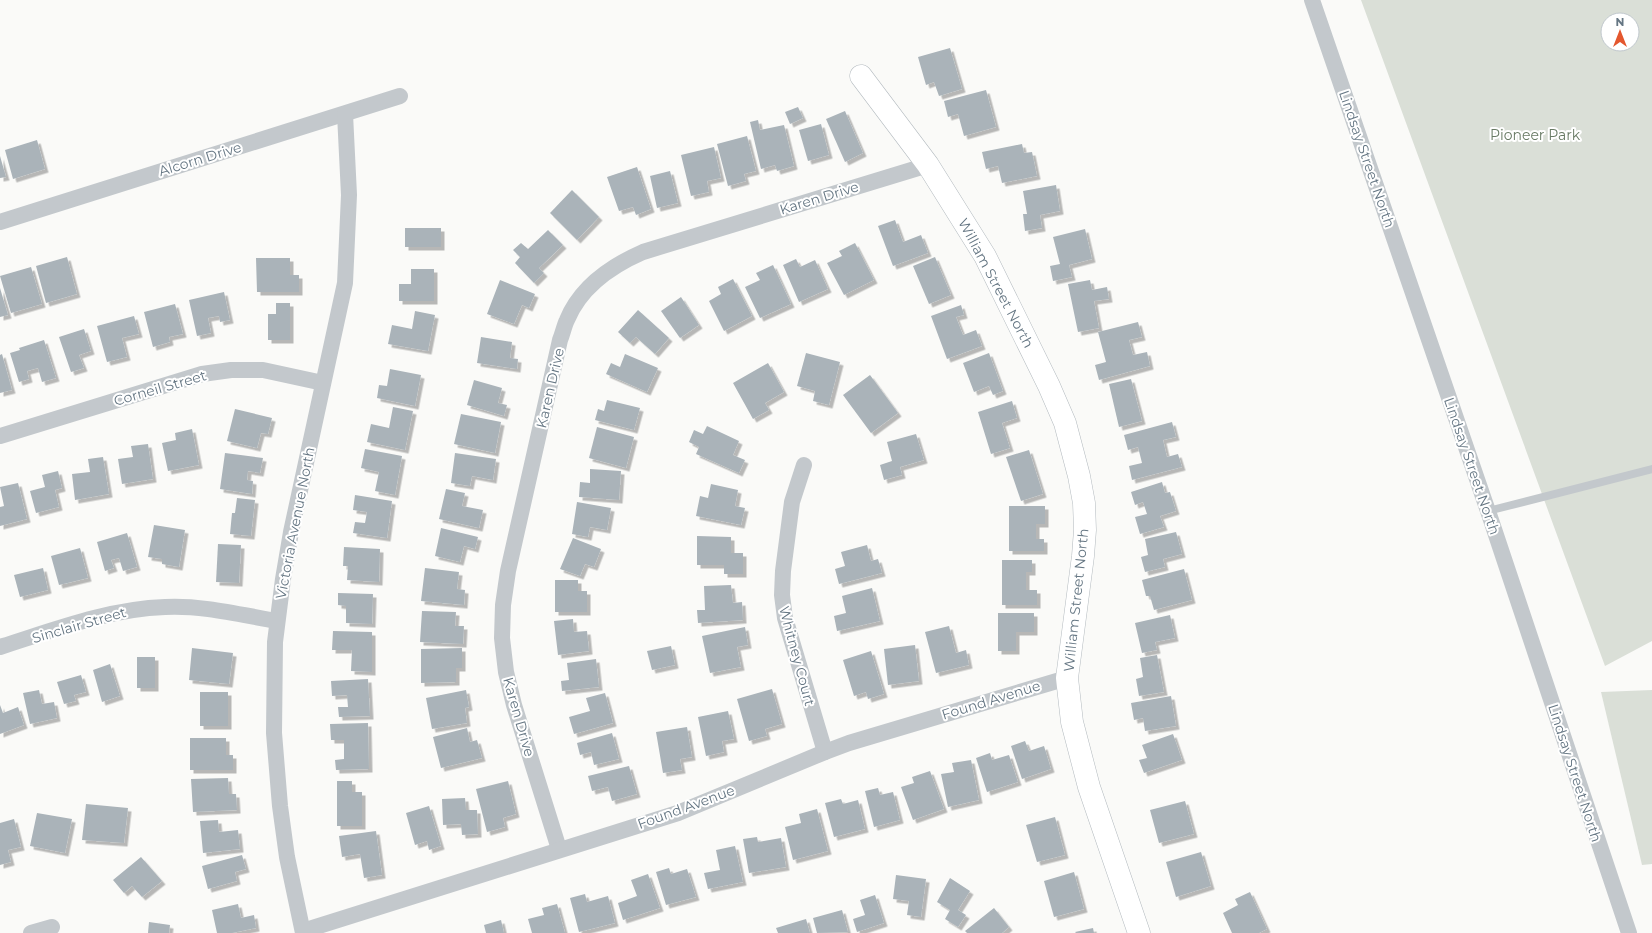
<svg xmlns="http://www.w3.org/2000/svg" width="1652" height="933" font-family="Montserrat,sans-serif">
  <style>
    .green { fill: #dadfd7; fill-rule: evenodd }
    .building { fill: #aab3b9; filter: url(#shadow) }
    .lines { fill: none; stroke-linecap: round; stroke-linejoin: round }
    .secondary-casing { stroke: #b3babf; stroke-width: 23 }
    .lane { stroke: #c3c8cc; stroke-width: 8 }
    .street { stroke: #c3c8cc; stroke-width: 16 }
    .secondary { stroke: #fff; stroke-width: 22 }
    .labels { text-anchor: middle; stroke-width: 4; stroke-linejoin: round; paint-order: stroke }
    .park-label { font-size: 14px; fill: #687a64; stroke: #fff }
    .street-label { font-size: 14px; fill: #657683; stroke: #fff }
  </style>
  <defs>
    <filter id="shadow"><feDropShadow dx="3.5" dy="3.5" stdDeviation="0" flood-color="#0004"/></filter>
  </defs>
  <rect width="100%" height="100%" fill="#fafaf8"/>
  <g class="green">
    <path d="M1361 0H1652V641L1605 666ZM1608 20H1632V44H1608Z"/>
    <polygon points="1652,690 1652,864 1642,865 1601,692"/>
  </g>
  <g class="building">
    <polygon points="950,48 962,89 939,96 934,82 926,85 918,57"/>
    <polygon points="986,90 996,127 964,136 958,114 948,117 944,101"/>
    <polygon points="798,107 803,118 790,124 785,112"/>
    <polygon points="845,111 863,153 845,162 826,119"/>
    <polygon points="758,120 760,130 784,125 794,166 777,171 775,165 761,169 750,122"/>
    <polygon points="821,124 829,155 808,161 799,130"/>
    <polygon points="747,136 756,171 744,174 746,181 728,186 717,144"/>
    <polygon points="37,140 45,169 13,179 5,150"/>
    <polygon points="1022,144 1024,153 1032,152 1037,176 1002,183 998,166 986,169 982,152"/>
    <polygon points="714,147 721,178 707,181 709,192 691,196 681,155"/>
    <polygon points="0,156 6,177 0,178"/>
    <polygon points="637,167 651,209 636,215 633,207 619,211 607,177"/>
    <polygon points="670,171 678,203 657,208 650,176"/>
    <polygon points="1056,185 1060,211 1040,215 1042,228 1025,231 1023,214 1027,214 1023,191"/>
    <polygon points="572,190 599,217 577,240 550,213"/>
    <polygon points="895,220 903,242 921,235 928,253 893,266 878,226"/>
    <rect x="405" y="228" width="36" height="19"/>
    <polygon points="1085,229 1092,259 1069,265 1072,277 1053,281 1050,266 1060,264 1053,237"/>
    <polygon points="548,230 563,245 539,268 544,273 534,283 515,263 520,257 513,250 521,243 528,249"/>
    <polygon points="855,243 874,280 844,295 827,263 842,256 839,251"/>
    <polygon points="67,257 77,294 46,303 36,266"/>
    <polygon points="935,257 951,295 929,304 913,266"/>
    <polygon points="256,258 290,258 290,275 299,275 299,292 257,292"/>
    <polygon points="796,259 800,267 815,260 828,289 799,302 783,265"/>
    <polygon points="773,265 791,304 760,318 745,287 760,280 756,273"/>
    <polygon points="31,267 42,304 11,313 0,276"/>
    <polygon points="411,269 434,269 434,301 399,301 399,284 411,284"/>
    <polygon points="733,279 752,316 724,331 709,301 721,294 718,287"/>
    <polygon points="500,280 535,294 529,308 522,305 514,324 487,314"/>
    <polygon points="1090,280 1092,290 1107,287 1109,299 1094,301 1099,328 1078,332 1068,284"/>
    <polygon points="0,288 8,315 0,317"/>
    <polygon points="224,292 230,320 220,322 219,316 208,318 211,333 197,336 189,300"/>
    <polygon points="681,297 699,325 680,338 661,311"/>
    <polygon points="276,303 290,303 290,340 268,340 268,314 276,314"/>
    <polygon points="175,304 183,334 169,337 170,342 153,347 144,312"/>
    <polygon points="961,305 964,315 956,317 963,335 976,330 982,346 947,359 931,316"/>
    <polygon points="638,310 669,338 655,354 636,337 630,343 618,332"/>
    <polygon points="415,311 435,315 428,351 388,344 392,325 412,329"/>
    <polygon points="134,316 139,334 122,338 127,357 107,362 97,326"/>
    <polygon points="1138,322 1142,337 1129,340 1133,355 1147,352 1150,366 1099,380 1095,365 1106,362 1098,332"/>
    <polygon points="84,329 91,351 79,355 84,368 71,372 59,337"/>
    <polygon points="481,337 512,342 510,358 518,359 517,369 477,363"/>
    <polygon points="44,340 56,378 42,382 38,368 27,371 29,379 19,382 10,353 20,350 19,348"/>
    <polygon points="806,353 840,362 829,405 813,401 815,391 797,386"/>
    <polygon points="989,353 1003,391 993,395 989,386 974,392 963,363"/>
    <polygon points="2,354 12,390 0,393 0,355"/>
    <polygon points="625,354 658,368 647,392 606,374 611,363 620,367"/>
    <polygon points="768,363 784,392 765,403 769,410 753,419 733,383"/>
    <polygon points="390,369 421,375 415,406 377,398 379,385 387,386"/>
    <polygon points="870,375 898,413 871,433 843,395"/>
    <polygon points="1131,379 1142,421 1119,427 1109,384"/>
    <polygon points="474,380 502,388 498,403 507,405 504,416 467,405"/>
    <polygon points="607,400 640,408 634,430 595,420 598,409 604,411"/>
    <polygon points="1012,401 1017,418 1002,423 1010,448 991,454 978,412"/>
    <polygon points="393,407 413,411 405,450 367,442 371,424 389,428"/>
    <polygon points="235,409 272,418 268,434 261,433 257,448 227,441"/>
    <polygon points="461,414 501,422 495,453 454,444"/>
    <polygon points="1172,422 1176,437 1163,440 1167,457 1178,454 1182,467 1132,480 1129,466 1142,463 1138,447 1128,450 1124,435"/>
    <polygon points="707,426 739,441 733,455 745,460 739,473 696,454 699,447 689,442 694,430 703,434"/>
    <polygon points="597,427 634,437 626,468 589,458"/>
    <polygon points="192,429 199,465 168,471 162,443 176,440 175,433"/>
    <polygon points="916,434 924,460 900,467 902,475 884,480 880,465 892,461 887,442"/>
    <polygon points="148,444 153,479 122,484 118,459 133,457 131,446"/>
    <polygon points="365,449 402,456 395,495 375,491 379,472 361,468"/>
    <polygon points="1029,450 1043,494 1021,501 1006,457"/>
    <polygon points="225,453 263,458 260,473 248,471 247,480 253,481 252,494 220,489"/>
    <polygon points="455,453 496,459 493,480 472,476 470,486 451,483"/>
    <polygon points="103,457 109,494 75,500 72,474 90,472 88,459"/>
    <polygon points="590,469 621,471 619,500 579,497 580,482 590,483"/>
    <polygon points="58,471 62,488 55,490 59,507 36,513 30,491 45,487 42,475"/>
    <polygon points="1162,482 1165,493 1170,492 1176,511 1160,516 1164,527 1140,534 1135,517 1147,514 1143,502 1135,505 1131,492"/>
    <polygon points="18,483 27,519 0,526 0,507 4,506 0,487"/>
    <polygon points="711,484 738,490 735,506 745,508 741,525 696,516 700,496 708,498"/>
    <polygon points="446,489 465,493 462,506 483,510 479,528 439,519"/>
    <polygon points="355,495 392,501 387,538 353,533 355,522 365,523 367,512 353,510"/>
    <polygon points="237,498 255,500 251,536 230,534 232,513 235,513"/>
    <polygon points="577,502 611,508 607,530 590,527 588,537 572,534"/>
    <polygon points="1009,506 1045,506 1045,524 1036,524 1036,539 1044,539 1044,551 1009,551"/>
    <polygon points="154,525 185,530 179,567 162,564 162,559 148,557"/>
    <polygon points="441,528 478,537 475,549 464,546 460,562 435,556"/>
    <polygon points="1176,532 1182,554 1163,559 1165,567 1145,572 1141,557 1148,555 1145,539"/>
    <polygon points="127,533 137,567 123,571 119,558 111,560 114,568 105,571 97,542"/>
    <polygon points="697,536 731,537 731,553 743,553 743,574 724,574 724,565 697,565"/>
    <polygon points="573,538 601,549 594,567 585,564 580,576 560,569"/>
    <polygon points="218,544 241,545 239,583 216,582"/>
    <polygon points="867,545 871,561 878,559 882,573 839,584 835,569 845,566 841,552"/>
    <polygon points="344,547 380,549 379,582 347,580 348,566 343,566"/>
    <polygon points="80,548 88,578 59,585 51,556"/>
    <polygon points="1002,560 1032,560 1032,572 1026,572 1026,590 1037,590 1037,605 1002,605"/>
    <polygon points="43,568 48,590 20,597 14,575"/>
    <polygon points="425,568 459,572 457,589 465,590 464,605 421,601"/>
    <polygon points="1184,569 1192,600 1154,610 1150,596 1146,596 1142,580"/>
    <polygon points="555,580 578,580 578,591 587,591 587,612 555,612"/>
    <polygon points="731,585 733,603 742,602 743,620 698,623 697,610 705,610 704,586"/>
    <polygon points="872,588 880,621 837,631 834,616 846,613 842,596"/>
    <polygon points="338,593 373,594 372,624 346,623 346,606 338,605"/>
    <polygon points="422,611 456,612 455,626 464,626 463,644 420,642"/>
    <polygon points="998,613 1034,613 1034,632 1016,632 1016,651 998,651"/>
    <polygon points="1170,615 1175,638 1155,642 1157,650 1142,653 1135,623"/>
    <polygon points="573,619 574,632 587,631 589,651 558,655 554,621"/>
    <polygon points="949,626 956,653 966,650 969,665 936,673 925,632"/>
    <polygon points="745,627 748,645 737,647 741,667 710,673 702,636"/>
    <polygon points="333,631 372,632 372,672 351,671 352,650 332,650"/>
    <polygon points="915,645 919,681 888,685 884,649"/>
    <polygon points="671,646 675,665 652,670 647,651"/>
    <polygon points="192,648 233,653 229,684 189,680"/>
    <polygon points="462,648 462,668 456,668 456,682 421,683 421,649"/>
    <polygon points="871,651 884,694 868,699 866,692 854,696 843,660"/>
    <polygon points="1157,655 1164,692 1139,696 1136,679 1143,677 1140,658"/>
    <rect x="137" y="657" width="18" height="31"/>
    <polygon points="596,659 599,687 562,691 561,681 569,680 567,663"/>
    <polygon points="110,664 120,696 102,702 93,670"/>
    <polygon points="81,675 86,692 74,695 76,701 64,704 57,682"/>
    <polygon points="368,679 370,716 339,717 338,707 348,707 347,695 332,696 331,681"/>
    <polygon points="772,689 782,724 765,729 767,736 749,741 737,699"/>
    <polygon points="39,690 42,704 54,702 57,718 30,724 23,693"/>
    <polygon points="466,690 469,707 465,708 467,723 432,729 426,698"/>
    <rect x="200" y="692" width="28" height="34"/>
    <polygon points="605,693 613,723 574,734 569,717 590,711 586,698"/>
    <polygon points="1171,696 1176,726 1145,731 1143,718 1134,720 1131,703"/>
    <polygon points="0,705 3,713 18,707 24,725 0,734"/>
    <polygon points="728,711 734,739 722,741 724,752 706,756 698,717"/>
    <polygon points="368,723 369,769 336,770 335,760 344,759 344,740 331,740 330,724"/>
    <polygon points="687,727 692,757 680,759 682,770 663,773 656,732"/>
    <polygon points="467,728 470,742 477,740 482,758 441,768 433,737"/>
    <polygon points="612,733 619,759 594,765 591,752 580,755 577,743"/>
    <polygon points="1173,734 1182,760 1144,773 1139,760 1147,758 1142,745"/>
    <polygon points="190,738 226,738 226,755 233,755 233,770 190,770"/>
    <polygon points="1025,741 1029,751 1044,746 1051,769 1022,779 1011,746"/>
    <polygon points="990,753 992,760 1009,755 1018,782 987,792 976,758"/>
    <polygon points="971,760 979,800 948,807 941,774 954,772 952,763"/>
    <polygon points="629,766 637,794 612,801 608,787 592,791 588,776"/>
    <polygon points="930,771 944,809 913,820 901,787 914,783 912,777"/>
    <polygon points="228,778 229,794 236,794 237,810 193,812 191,779"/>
    <polygon points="337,781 352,781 352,792 362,792 362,826 337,826"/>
    <polygon points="508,781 516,814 503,818 505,827 487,832 476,789"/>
    <polygon points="878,788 880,795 893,792 900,820 874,827 865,791"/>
    <polygon points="465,798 466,810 477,810 478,834 462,835 461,824 443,825 442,799"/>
    <polygon points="841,799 843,804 858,800 865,829 834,837 825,803"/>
    <polygon points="1185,801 1194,834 1159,843 1150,810"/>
    <polygon points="86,804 128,808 124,843 82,840"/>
    <polygon points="429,806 441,846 429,850 427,841 415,845 406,813"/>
    <polygon points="817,809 828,851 793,860 785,827 801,823 799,814"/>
    <polygon points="37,813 72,819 65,853 30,846"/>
    <polygon points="1055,817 1065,855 1037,862 1026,825"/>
    <polygon points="14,819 21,847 8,850 11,862 0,865 0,823"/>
    <polygon points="218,820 219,832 238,830 240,849 203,853 200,821"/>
    <polygon points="376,831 382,875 364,878 360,854 342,857 339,836"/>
    <polygon points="757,837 758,842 781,838 786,867 749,873 743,839"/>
    <polygon points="735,846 743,882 708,889 704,873 720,870 716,850"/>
    <polygon points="1201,852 1211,886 1176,897 1166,862"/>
    <polygon points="242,855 246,869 235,872 237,881 208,889 202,866"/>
    <polygon points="141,857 162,881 142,897 132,886 124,893 113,880"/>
    <polygon points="669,868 671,874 687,869 696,897 666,905 656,872"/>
    <polygon points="1074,872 1084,909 1054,917 1044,881"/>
    <polygon points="648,874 660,908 623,920 618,903 637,896 631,880"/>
    <polygon points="896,875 926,879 921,917 907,915 909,901 893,899"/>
    <polygon points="950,878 970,891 958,910 966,915 958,927 945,919 950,910 937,902"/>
    <polygon points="1250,892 1267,929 1259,933 1232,933 1223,913 1238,905 1235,899"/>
    <polygon points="585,894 587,902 608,896 615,923 579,932 570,898"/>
    <polygon points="875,895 884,923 857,932 853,919 865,915 860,900"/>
    <polygon points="238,904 241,918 254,915 256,928 232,933 217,933 212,910"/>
    <polygon points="557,904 565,933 532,933 528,919 544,915 542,908"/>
    <polygon points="994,908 1009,927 1002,933 967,933 965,931"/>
    <polygon points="842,910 848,932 817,933 813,918"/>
    <polygon points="806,919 810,933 778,933 776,928"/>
    <polygon points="501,920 504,933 486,933 484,925"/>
    <polygon points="149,922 170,925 169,933 148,933"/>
    <polygon points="1093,928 1094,933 1076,933 1075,932"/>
  </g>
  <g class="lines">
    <g class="secondary-casing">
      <polyline id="secondary" points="861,76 928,165 985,256 1049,386 1065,423 1079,476 1084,503 1085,530 1083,556 1067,678 1072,722 1089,787 1139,933"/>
    </g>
    <polyline class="lane" points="1488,511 1652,469"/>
    <g class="street">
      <polyline points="1312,0 1488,511 1629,933"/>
      <polyline points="0,222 400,96"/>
      <polyline points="0,436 202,374 231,370 263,370 323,383"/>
      <polyline points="804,465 792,502 783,571 782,595 785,618 825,752"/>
      <path d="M0 647C54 630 108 609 165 607 202 605 241 615 277 621"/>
      <path d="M559 849 514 705 506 672 502 638 503 605 508 571 560 340C563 333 564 326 567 320 581 286 611 266 643 252L928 165"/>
      <polyline points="303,931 678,813 825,752 849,743 1067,678"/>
      <polyline points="31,933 52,927"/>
      <polyline points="303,933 287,857 280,806 274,733 275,642 283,579 291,532 345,283 349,195 345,114"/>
    </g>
    <use href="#secondary" class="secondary"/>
  </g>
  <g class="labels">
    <g class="park-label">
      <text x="1535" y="140">Pioneer Park</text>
    </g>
    <g class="street-label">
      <text transform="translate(200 159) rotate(-17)" y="5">Alcorn Drive</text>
      <text transform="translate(1367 159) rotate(71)" y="5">Lindsay Street North</text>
      <text transform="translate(819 198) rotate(-17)" y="5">Karen Drive</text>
      <text transform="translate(996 283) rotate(62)" y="5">William Street North</text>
      <text transform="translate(160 388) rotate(-16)" y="5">Corneil Street</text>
      <text transform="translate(550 388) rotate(-77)" y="5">Karen Drive</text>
      <text transform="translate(1472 466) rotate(71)" y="5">Lindsay Street North</text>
      <text transform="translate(295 523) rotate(-79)" y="5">Victoria Avenue North</text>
      <text transform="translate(1076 600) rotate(-84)" y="5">William Street North</text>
      <text transform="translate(79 625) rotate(-16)" y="5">Sinclair Street</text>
      <text transform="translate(797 656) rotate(75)" y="5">Whitney Court</text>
      <text transform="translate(991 700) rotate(-17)" y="5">Found Avenue</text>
      <text transform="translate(519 717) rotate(74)" y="5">Karen Drive</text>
      <text transform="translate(1575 773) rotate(72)" y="5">Lindsay Street North</text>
      <text transform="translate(686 807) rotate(-20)" y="5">Found Avenue</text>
    </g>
  </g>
  <g transform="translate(1620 32)"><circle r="19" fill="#ffffff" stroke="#c1c8cd"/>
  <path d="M0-3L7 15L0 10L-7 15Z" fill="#e4572e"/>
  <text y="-6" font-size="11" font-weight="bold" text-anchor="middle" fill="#657683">N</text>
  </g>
</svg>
